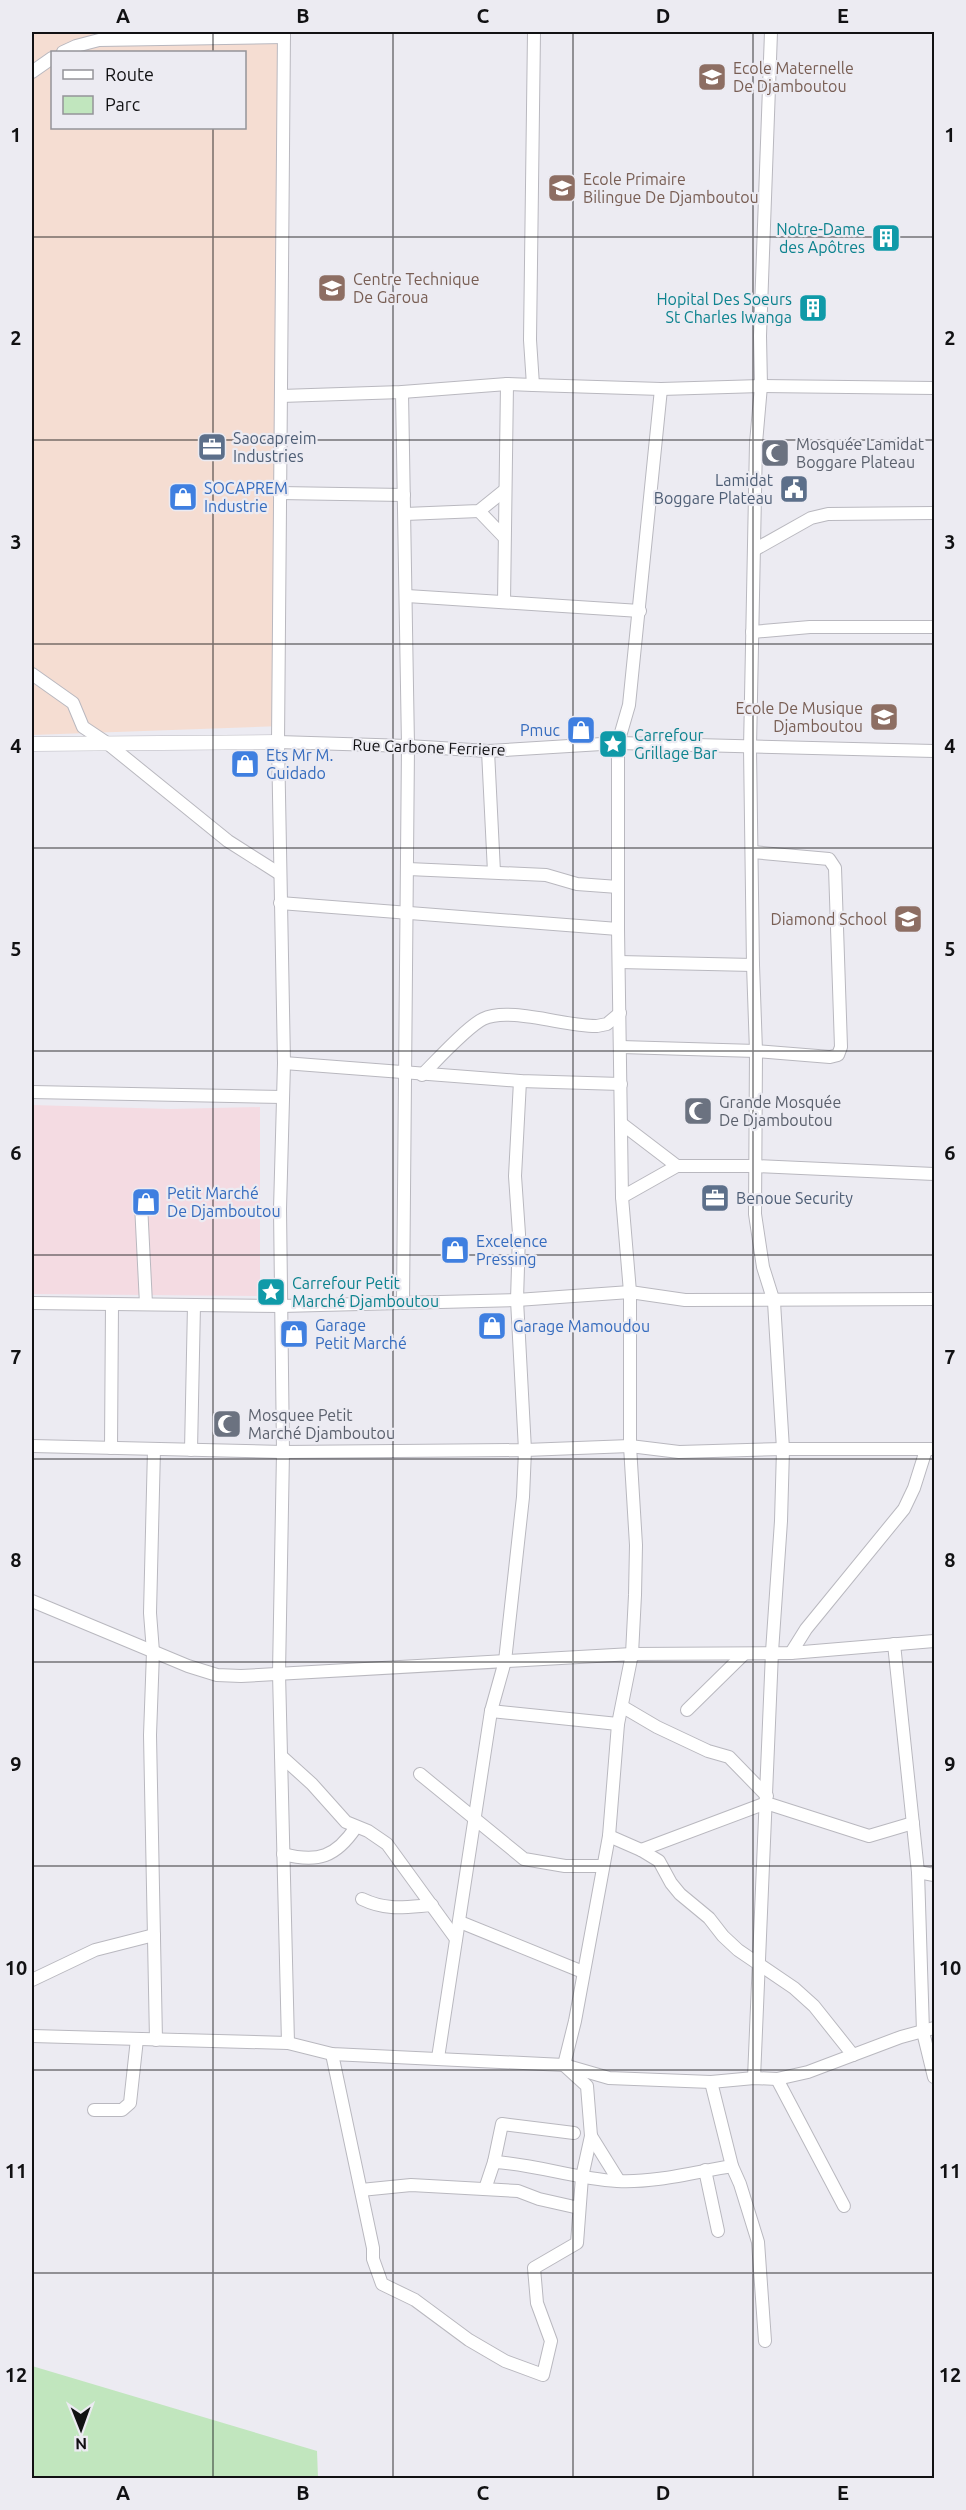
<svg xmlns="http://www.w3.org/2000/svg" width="966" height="2510" font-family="Ubuntu,sans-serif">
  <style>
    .commercial { fill: #f4dbe2 }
    .industrial { fill: #f5ddd2; fill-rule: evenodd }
    .green { fill: #c1e6be }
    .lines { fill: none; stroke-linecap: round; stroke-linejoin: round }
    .minor-casing { stroke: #b9b8bf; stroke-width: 14 }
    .tertiary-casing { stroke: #b9b8bf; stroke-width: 15 }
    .minor { stroke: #fff; stroke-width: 12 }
    .tertiary { stroke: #fff; stroke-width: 14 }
    .grid { fill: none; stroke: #111113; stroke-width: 1.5; stroke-opacity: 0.55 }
    .labels { text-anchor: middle; stroke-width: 4.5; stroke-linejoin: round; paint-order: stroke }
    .education-label { font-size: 16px; fill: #785e54; stroke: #ecebf2; text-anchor: start }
    .culture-label { font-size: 16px; fill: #0d838f; stroke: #ecebf2; text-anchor: end }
    .service-label { font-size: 16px; fill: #4e5e75; stroke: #ecebf2; text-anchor: start }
    .worship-label { font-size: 16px; fill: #5b616d; stroke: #ecebf2; text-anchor: start }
    .shop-label { font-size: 16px; fill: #366cbe; stroke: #ecebf2; text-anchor: start }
    .street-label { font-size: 16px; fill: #111113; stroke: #ecebf2 }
    .neatline { fill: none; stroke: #111113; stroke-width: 2 }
    .grid-label { font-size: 20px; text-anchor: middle; font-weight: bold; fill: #111113 }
  </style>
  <rect width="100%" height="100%" fill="#ecebf2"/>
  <polygon class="commercial" points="32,1105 171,1109 260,1107 260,1296 32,1294"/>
  <path class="industrial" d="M32 32H277L282 726 32 735ZM52 52H244V128H52Z"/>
  <polygon class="green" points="32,2366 317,2451 318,2478 32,2478"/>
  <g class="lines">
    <g class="minor-casing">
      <g id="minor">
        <polyline points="284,32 278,742 284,1063 280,1209 283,1452 279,1673 288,2043"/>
        <polyline points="534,32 530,340 533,385 661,389 761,386 934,388"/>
        <polyline points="63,52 76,46 99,40 284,37"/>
        <polyline points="32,72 52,58"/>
        <polyline points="402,392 408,746 403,1303"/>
        <polyline points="281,396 402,392 507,384 533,385"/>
        <polyline points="279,493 404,495"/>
        <polyline points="479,511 503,536"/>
        <polyline points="405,514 479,511 505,490"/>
        <polyline points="754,550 811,518 828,514 934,513"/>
        <polyline points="407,596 640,611"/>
        <polyline points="504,602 507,384"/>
        <polyline points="752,632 810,627 934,627"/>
        <polyline points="32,674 73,703 83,727 107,743 228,841 280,874"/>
        <polyline points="278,742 408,746 488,751 618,743 934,751"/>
        <polyline points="488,751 494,872"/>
        <polyline points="408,869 546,875 577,884 618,887"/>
        <polyline points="280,903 618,929"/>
        <polyline points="619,962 753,965"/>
        <polyline points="621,1047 756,1051 830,1057 838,1055 841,1047 835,868 829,859 752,852"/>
        <polyline points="284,1063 520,1081 621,1084"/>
        <path d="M422 1075C436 1061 467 1027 483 1019 509 1006 567 1027 597 1026L607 1024 620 1013"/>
        <polyline points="32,1092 283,1097"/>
        <polyline points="622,1124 677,1166"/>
        <polyline points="622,1197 677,1166 755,1166 934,1174"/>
        <polyline points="141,1204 146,1304"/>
        <polyline points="32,1303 281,1306 517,1300 630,1292 685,1300 934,1299"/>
        <polyline points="32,1446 283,1452 525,1450 630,1446 679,1452 783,1449 934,1449"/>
        <polyline points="111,1448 112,1304"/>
        <polyline points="154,1449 150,1613 153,1652 150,1735 156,2040"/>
        <polyline points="191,1450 194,1305"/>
        <polyline points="32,1601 188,1666 217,1675 241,1676 632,1654 791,1653 934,1641"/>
        <polyline points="894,1644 918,1872 923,2032 934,2077"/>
        <polyline points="791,1653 806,1629 904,1509 914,1488 926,1450"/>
        <polyline points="623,1707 657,1727 708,1751 729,1757 767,1796"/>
        <polyline points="687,1710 744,1654"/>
        <polyline points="491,1711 618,1724"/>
        <polyline points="281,1756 312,1784 346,1822 368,1831 387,1844 456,1939"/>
        <polyline points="420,1774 524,1859 565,1866 603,1866"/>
        <polyline points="609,1836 641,1850 659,1861 671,1883 680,1894 709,1918 723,1936 738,1950 794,1988 814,2006 853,2055"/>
        <polyline points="641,1850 766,1803 869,1836 913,1823"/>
        <path d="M283 1854C318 1863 336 1857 356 1827"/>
        <polyline points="918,1872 934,1875"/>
        <path d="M362 1899C387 1911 405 1907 432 1905"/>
        <polyline points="460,1922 583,1972"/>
        <polyline points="32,1980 95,1950 154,1935"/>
        <polyline points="32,2036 288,2043 332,2054 564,2065 609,2078 711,2082 754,2078 777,2079 808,2072 901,2037 934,2028"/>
        <polyline points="332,2054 373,2248 373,2259 382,2284 415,2300 469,2340 505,2361 543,2375 551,2341 537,2303 534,2268 577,2243 582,2177 591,2136 587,2086 564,2065 575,2021 609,1836 618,1724 632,1654 635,1595 636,1545 630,1446 630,1292 622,1197 618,929 618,743 629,705 661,389"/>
        <polyline points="438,2058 491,1711 505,1661 523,1497 525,1450 517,1300 519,1234 515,1176 520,1081"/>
        <polyline points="754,2078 772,1652 781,1521 783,1449 774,1302 763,1267 755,1214 756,1051 753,965 750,748 756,443 761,386 760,336 771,32"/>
        <polyline points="777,2079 844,2206"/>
        <polyline points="711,2082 732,2166 740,2184 758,2242 765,2341"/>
        <polyline points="94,2110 122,2110 130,2103 137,2039"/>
        <polyline points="591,2136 619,2181"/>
        <path d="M494 2162C536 2164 575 2179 617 2181 655 2183 695 2172 732 2166"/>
        <polyline points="705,2170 718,2231"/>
        <polyline points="485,2189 494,2162 502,2124 574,2133"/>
        <polyline points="361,2190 411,2185 518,2191 539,2199 579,2208"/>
      </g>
    </g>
    <g class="tertiary-casing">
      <polyline id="tertiary" points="32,744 278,742"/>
    </g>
    <use href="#minor" class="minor"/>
    <use href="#tertiary" class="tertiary"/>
  </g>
  <path class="grid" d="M213 32V52M393 32V2478M573 32V2478M753 32V2478M213 128V2478M32 237H934M32 440H934M32 644H934M32 848H934M32 1051H934M32 1255H934M32 1459H934M32 1662H934M32 1866H934M32 2070H934M32 2273H934"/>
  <defs>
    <g id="school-square" transform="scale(1.5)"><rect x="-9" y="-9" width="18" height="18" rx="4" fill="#8d6e63" stroke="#ecebf2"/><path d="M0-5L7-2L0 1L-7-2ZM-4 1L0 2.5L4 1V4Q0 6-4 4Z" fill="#fff"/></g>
    <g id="building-square" transform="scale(1.5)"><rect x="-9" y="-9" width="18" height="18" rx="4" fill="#0f9aa8" stroke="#ecebf2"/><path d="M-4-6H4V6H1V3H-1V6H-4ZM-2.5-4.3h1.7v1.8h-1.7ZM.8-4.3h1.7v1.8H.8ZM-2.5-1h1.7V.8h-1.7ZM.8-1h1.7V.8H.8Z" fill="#fff"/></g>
    <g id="university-square" transform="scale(1.5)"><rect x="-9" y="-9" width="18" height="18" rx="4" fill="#8d6e63" stroke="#ecebf2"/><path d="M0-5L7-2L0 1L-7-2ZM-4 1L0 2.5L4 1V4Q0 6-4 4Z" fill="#fff"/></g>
    <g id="office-square" transform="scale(1.5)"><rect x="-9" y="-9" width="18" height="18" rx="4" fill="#5c6f8a" stroke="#ecebf2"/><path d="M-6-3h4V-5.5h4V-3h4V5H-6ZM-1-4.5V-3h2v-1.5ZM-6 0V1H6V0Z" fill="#fff"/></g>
    <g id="mosque-square" transform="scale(1.5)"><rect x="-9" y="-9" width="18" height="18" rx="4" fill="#6b7280" stroke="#ecebf2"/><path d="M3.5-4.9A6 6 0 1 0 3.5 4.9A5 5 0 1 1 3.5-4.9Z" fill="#fff"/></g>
    <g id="civic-square" transform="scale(1.5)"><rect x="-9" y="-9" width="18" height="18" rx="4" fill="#5c6f8a" stroke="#ecebf2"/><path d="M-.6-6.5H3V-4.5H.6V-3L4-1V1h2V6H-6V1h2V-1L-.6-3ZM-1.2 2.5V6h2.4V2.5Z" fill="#fff"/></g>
    <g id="shop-square" transform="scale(1.5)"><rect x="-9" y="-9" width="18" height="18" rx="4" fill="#3f7fe0" stroke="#ecebf2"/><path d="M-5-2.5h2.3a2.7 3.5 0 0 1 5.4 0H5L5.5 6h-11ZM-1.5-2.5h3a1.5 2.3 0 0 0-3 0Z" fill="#fff"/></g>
    <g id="sight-square" transform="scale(1.5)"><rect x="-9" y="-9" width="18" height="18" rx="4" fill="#0f9aa8" stroke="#ecebf2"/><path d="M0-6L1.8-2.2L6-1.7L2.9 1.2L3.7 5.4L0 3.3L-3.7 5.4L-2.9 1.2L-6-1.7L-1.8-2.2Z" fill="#fff"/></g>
  </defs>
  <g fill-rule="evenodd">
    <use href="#school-square" x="712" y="77"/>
    <use href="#school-square" x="562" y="188"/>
    <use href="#building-square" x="886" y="238"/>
    <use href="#university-square" x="332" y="288"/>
    <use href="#building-square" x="813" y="308"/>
    <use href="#office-square" x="212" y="447"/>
    <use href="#mosque-square" x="775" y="453"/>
    <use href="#civic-square" x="794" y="489"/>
    <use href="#shop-square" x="183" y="497"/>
    <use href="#university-square" x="884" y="717"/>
    <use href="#shop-square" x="581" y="730"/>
    <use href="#sight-square" x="613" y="744"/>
    <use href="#shop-square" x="245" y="764"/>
    <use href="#school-square" x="908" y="919"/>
    <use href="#mosque-square" x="698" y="1111"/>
    <use href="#office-square" x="715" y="1198"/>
    <use href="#shop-square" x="146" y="1202"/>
    <use href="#shop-square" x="455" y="1250"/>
    <use href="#sight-square" x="271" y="1292"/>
    <use href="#shop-square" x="492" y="1326"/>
    <use href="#shop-square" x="294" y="1334"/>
    <use href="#mosque-square" x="227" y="1424"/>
  </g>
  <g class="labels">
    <g class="education-label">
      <text x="733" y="74">Ecole Maternelle<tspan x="733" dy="18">De Djamboutou</tspan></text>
      <text x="583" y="185">Ecole Primaire<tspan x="583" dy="18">Bilingue De Djamboutou</tspan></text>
      <text x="353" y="285">Centre Technique<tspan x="353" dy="18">De Garoua</tspan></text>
      <text x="863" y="714" text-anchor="end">Ecole De Musique<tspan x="863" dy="18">Djamboutou</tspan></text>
      <text x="887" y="925" text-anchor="end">Diamond School</text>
    </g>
    <g class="culture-label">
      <text x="865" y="235">Notre-Dame<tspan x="865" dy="18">des Apôtres</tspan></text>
      <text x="792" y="305">Hopital Des Soeurs<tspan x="792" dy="18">St Charles Iwanga</tspan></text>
      <text x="634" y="741" text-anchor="start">Carrefour<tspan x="634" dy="18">Grillage Bar</tspan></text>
      <text x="292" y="1289" text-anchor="start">Carrefour Petit<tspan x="292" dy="18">Marché Djamboutou</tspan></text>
    </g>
    <g class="service-label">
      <text x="233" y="444">Saocapreim<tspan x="233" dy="18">Industries</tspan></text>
      <text x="773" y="486" text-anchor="end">Lamidat<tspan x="773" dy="18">Boggare Plateau</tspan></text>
      <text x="736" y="1204">Benoue Security</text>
    </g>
    <g class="worship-label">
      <text x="796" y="450">Mosquée Lamidat<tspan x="796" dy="18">Boggare Plateau</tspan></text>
      <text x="719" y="1108">Grande Mosquée<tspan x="719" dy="18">De Djamboutou</tspan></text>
      <text x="248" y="1421">Mosquee Petit<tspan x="248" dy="18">Marché Djamboutou</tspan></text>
    </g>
    <g class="shop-label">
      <text x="204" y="494">SOCAPREM<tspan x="204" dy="18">Industrie</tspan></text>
      <text x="560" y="736" text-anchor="end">Pmuc</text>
      <text x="266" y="761">Ets Mr M.<tspan x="266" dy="18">Guidado</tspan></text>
      <text x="167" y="1199">Petit Marché<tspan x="167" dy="18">De Djamboutou</tspan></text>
      <text x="476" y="1247">Excelence<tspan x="476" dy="18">Pressing</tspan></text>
      <text x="315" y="1331">Garage<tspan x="315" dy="18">Petit Marché</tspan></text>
      <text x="513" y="1332">Garage Mamoudou</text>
    </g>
    <g class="street-label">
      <text transform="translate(429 747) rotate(2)" y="6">Rue Carbone Ferriere</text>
    </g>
  </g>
  <rect width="966" height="2510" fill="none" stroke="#ecebf2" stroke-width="66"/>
  <rect x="51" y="51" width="195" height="78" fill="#ecebf2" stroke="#949499" stroke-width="1.5"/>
  <rect x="63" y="70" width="30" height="9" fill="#ffffff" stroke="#949499" stroke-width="1.5"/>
  <text x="105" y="81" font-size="18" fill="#111113">Route</text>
  <rect x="63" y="96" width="30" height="18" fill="#c1e6be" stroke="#949499" stroke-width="1.5"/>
  <text x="105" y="111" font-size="18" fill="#111113">Parc</text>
  <g transform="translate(81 2429) rotate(179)" stroke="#ecebf2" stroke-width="4.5" paint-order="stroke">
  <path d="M0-4.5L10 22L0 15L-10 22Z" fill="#111113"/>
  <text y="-9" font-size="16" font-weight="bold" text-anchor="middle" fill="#111113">N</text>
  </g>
  <rect x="33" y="33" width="900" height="2444" class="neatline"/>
  <g class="grid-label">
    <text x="123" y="23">A</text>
    <text x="303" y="23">B</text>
    <text x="483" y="23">C</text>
    <text x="663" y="23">D</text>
    <text x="843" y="23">E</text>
    <text x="16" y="142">1</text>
    <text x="950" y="142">1</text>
    <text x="16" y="345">2</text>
    <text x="950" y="345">2</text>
    <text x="16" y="549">3</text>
    <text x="950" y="549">3</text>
    <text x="16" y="753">4</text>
    <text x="950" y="753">4</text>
    <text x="16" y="956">5</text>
    <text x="950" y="956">5</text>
    <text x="16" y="1160">6</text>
    <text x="950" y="1160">6</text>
    <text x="16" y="1364">7</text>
    <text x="950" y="1364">7</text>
    <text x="16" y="1567">8</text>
    <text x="950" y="1567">8</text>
    <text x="16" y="1771">9</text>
    <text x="950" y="1771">9</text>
    <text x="16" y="1975">10</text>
    <text x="950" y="1975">10</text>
    <text x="16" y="2178">11</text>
    <text x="950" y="2178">11</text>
    <text x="16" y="2382">12</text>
    <text x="950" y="2382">12</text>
    <text x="123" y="2500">A</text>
    <text x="303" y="2500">B</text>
    <text x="483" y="2500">C</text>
    <text x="663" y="2500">D</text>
    <text x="843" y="2500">E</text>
  </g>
</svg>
